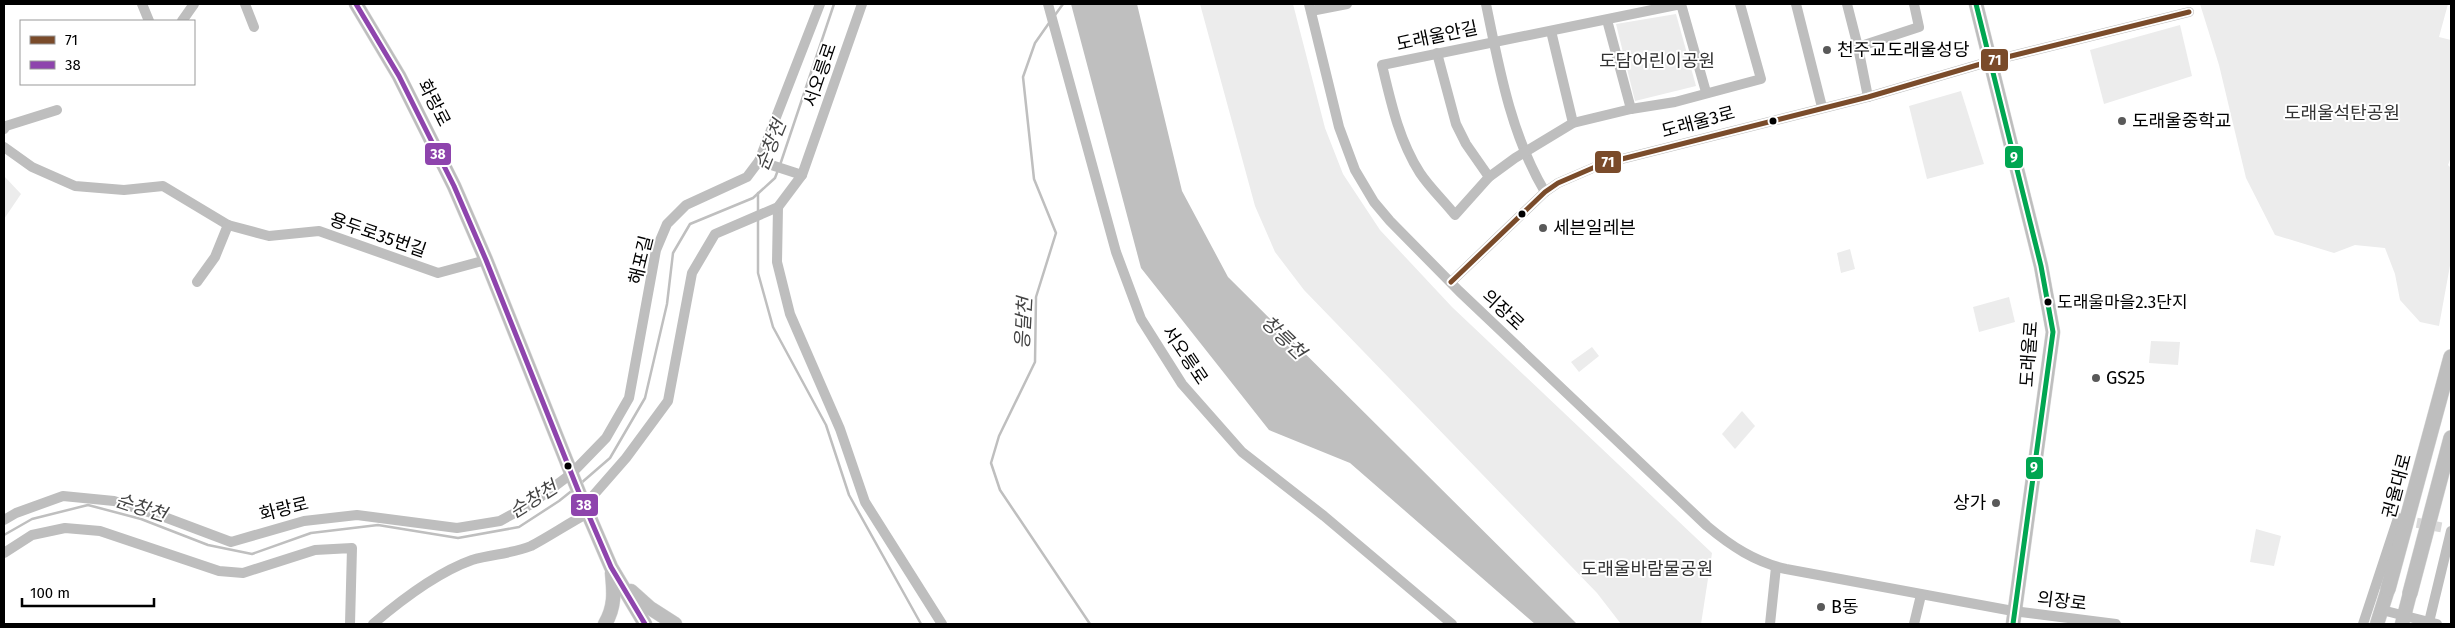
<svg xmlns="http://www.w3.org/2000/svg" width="2455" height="628" font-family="'Fira Sans','Noto Sans KR',sans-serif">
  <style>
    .green { fill: #ececec }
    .water { fill: #bfbfbf }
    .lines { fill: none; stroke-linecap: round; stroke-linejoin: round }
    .stream { stroke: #bfbfbf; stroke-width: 2.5 }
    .minor-tunnel { stroke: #d9d9d9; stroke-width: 10; stroke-dasharray: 10 5; stroke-linecap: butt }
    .major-casing { stroke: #dbdbdb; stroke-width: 15 }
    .highway-casing { stroke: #dbdbdb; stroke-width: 16 }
    .minor { stroke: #bebebe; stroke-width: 10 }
    .major { stroke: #bebebe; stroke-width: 14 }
    .highway { stroke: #bebebe; stroke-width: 15 }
    .bus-1-casing { stroke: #fff; stroke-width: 9 }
    .bus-2-casing { stroke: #fff; stroke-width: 9 }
    .bus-3-casing { stroke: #fff; stroke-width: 9 }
    .bus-1 { stroke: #7a4b2a; stroke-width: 5 }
    .bus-2 { stroke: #8e44ad; stroke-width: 5 }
    .bus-3 { stroke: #00a651; stroke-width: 5 }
    .poi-dot { fill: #595959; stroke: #fff; stroke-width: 2 }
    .bus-dot { fill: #000; stroke: #fff; stroke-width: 2 }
    .labels { text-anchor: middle; stroke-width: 4; stroke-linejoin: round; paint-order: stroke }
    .bus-label { font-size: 17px; fill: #000; stroke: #fff; text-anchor: start }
    .street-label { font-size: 18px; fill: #000; stroke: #fff }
    .poi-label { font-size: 18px; fill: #000; stroke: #fff; text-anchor: start }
    .park-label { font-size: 18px; fill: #333; stroke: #fff }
    .water-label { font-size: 19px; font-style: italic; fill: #444; stroke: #fff }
    .line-badge { stroke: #fff; stroke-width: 2 }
    .badge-label { font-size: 14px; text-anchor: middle; font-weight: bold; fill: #fff }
  </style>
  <rect width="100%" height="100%" fill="#fff"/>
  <g class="green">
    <polygon points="1200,4 1293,4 1325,128 1343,174 1380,230 1452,307 1712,553 1701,624 1621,624 1597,593 1304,290 1275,252 1255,206"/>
    <polygon points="2200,4 2448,4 2439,37 2451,40 2451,157 2448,165 2451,168 2451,260 2439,326 2420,322 2400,300 2395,274 2385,248 2355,245 2334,253 2275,235 2246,178 2219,65"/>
    <polygon points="1676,14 1696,86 1635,101 1616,24"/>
    <polygon points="2180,25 2192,76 2104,104 2090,50"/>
    <polygon points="1961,91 1984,164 1927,179 1909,106"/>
    <polygon points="4,176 21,194 4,219"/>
    <polygon points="1850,249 1855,269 1841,273 1837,253"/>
    <polygon points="2009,297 2015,322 1979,332 1973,307"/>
    <polygon points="2151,341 2180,342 2178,365 2149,363"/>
    <polygon points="1592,347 1599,356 1579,372 1571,362"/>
    <polygon points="1742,411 1755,426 1735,449 1722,434"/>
    <polygon points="2256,529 2281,536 2274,566 2250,562"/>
  </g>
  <polygon class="water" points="1071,4 1137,4 1182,191 1228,277 1577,624 1535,624 1350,463 1269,430 1141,268"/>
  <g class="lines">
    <g class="stream">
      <polyline points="1055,15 1063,4"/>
      <polyline points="1049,23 1035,43 1023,77 1034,179 1056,233 1036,297 1035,362 999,436 991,463 1000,490 1090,624"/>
      <polyline points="780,165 834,4"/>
      <polyline points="758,213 758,193"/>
      <polyline points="758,218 758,273 773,327 826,425 849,495 921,624"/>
      <polyline points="580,484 610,458 645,398 667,304 673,253 690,224 753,198 775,178 778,170"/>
      <polyline points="4,535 32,519 88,505 141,519 208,545 252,554 311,533 378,525 458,538 519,527 559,501 574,489"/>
    </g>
    <polyline class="minor-tunnel" points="2402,520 2445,528"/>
    <g class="major-casing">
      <g id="major">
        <polyline points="356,4 399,76 454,186 486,260 580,495 611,567 645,624"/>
        <polyline points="1976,4 2041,266 2053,332 2013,624"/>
        <polyline points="631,591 650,608 675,624"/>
        <path d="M605 624C615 607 614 593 612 573"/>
        <polyline points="2377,624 2388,589"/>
        <polyline points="2402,624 2410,593"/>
      </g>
    </g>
    <g class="highway-casing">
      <g id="highway">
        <polyline points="2388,589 2451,357"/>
        <polyline points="2410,593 2451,438"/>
      </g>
    </g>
    <g class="minor">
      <polyline points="142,4 149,21"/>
      <polyline points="245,4 254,27"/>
      <polyline points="1048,4 1116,252 1141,319 1182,384 1242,452 1324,516 1452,624"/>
      <path d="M1309 4 1339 127 1355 170 1374 202 1390 221 1459 291 1707 526C1731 546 1755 562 1786 569L2013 611 2116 624"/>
      <path d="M1486 4C1499 68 1511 135 1545 192"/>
      <polyline points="1796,4 1822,107"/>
      <polyline points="1847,4 1858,47 1868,97"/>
      <polyline points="1311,11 1347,4"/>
      <polyline points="1607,20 1631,109"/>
      <polyline points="182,21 194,4"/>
      <polyline points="1551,31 1573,123"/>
      <polyline points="1858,47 1919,27 1914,4"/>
      <polyline points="1437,53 1456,124 1466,144 1489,177"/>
      <path d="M1706 92 1681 4 1382 65C1391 103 1399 140 1420 173 1430 188 1444 201 1455 215L1489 177 1515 158 1573 123 1631 109 1675 102 1761 79 1740 4"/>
      <polyline points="4,129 6,126 57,110"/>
      <polyline points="4,147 32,167 75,186 124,190 163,186 228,225 269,236 319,231 438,273 486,260"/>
      <polyline points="759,161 802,175"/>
      <polyline points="778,207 777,262 790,314 840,429 865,502 942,624"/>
      <polyline points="197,282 215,257 228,225"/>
      <polyline points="1451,282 1545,192 1558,183 1602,164 1868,97 1991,61 2189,12"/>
      <polyline points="584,506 626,458 668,401 692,273 715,234 778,207 802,175 862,4"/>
      <polyline points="4,520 16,513 63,496 114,501 167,518 231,542 304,521 357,515 457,528 500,521 531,504 571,474 606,438 629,398 656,250 667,224 686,205 747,177 759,161 820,4"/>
      <polyline points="4,553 32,535 65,528 100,531 219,571 243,573 315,550 352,548 350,624"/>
      <polyline points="2382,610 2437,624"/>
      <polyline points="2429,622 2451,531"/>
      <path d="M373 624C400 601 438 572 472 560 491 554 512 554 531 546 550 536 569 523 588 513"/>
      <polyline points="1770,624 1776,567"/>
      <polyline points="1914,624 1921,595"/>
      <polyline points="2363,624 2398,518 2402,520"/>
    </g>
    <use href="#major" class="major"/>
    <use href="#highway" class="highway"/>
    <g class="bus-1-casing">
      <polyline id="bus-1" points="1451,282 1545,192 1558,183 1602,164 1868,97 1991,61 2189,12"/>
    </g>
    <g class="bus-2-casing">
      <polyline id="bus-2" points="356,4 399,76 454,186 486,260 580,495 611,567 645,624"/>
    </g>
    <g class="bus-3-casing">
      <polyline id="bus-3" points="1976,4 2041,266 2053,332 2013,624"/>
    </g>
    <use href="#bus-1" class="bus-1"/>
    <use href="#bus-2" class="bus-2"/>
    <use href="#bus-3" class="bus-3"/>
  </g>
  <g class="poi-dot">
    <circle cx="1827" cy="50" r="5"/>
    <circle cx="2122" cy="121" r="5"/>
    <circle cx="1543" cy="228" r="5"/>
    <circle cx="2096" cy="378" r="5"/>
    <circle cx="1996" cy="503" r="5"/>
    <circle cx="1821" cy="607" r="5"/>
  </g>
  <g class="bus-dot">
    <circle cx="1773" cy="121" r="4.5"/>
    <circle cx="1522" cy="214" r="4.5"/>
    <circle cx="2048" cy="302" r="4.5"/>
    <circle cx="568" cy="466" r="4.5"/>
  </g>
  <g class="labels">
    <g class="bus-label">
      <text x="2057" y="308">도래울마을2.3단지</text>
    </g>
    <g class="street-label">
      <text transform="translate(1437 36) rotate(-12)" y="6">도래울안길</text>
      <text transform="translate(820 75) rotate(-71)" y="6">서오릉로</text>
      <text transform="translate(434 103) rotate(63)" y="6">화랑로</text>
      <text transform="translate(1698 122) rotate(-15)" y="6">도래울3로</text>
      <text transform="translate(378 235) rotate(19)" y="6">용두로35번길</text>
      <text transform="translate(641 260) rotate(-76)" y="6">해포길</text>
      <text transform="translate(1503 310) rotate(43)" y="6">의장로</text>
      <text transform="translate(2029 354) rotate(-86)" y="6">도래울로</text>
      <text transform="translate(1185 355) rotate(56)" y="6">서오릉로</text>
      <text transform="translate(2397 486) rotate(-75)" y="6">권율대로</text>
      <text transform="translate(284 509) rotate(-14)" y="6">화랑로</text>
      <text transform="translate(2062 601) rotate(7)" y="6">의장로</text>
    </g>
    <g class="poi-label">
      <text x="1837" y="56">천주교도래울성당</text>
      <text x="2132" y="127">도래울중학교</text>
      <text x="1553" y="234">세븐일레븐</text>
      <text x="2106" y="384">GS25</text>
      <text x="1986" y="509" text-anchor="end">상가</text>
      <text x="1831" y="613">B동</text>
    </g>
    <g class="park-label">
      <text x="1657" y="67">도담어린이공원</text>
      <text x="2342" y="119">도래울석탄공원</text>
      <text x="1647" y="575">도래울바람물공원</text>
    </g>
    <g class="water-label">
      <text transform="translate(770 145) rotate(-68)" y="7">순창천</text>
      <text transform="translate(1023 323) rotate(-87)" y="7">응달천</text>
      <text transform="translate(1284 337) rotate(44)" y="7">창릉천</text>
      <text transform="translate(533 499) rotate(-32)" y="7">순창천</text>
      <text transform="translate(141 507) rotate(18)" y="7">순창천</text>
    </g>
  </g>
  <g class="line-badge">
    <rect x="1980" y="48" width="29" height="24" rx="5" fill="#7a4b2a"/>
    <rect x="424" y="142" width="28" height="24" rx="5" fill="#8e44ad"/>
    <rect x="2004" y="145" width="20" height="24" rx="5" fill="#00a651"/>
    <rect x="1594" y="150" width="28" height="24" rx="5" fill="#7a4b2a"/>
    <rect x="2025" y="456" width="19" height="24" rx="5" fill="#00a651"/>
    <rect x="570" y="493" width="29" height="24" rx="5" fill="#8e44ad"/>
  </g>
  <g class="badge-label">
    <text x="1995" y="65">71</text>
    <text x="438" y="159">38</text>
    <text x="2014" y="162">9</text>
    <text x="1608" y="167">71</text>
    <text x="2034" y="472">9</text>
    <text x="584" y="510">38</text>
  </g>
  <rect width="2455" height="628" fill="none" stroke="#000000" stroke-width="10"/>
  <rect x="20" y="20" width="175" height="65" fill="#ffffff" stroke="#999999"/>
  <rect x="30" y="36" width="25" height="8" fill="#7a4b2a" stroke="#999999"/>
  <text x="65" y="45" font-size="15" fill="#000000">71</text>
  <rect x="30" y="61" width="25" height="8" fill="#8e44ad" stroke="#999999"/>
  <text x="65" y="70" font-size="15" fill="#000000">38</text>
  <path d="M22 598v8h132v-8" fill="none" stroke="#000000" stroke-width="2.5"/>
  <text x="30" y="598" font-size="15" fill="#000000" stroke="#ffffff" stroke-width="4" paint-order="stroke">100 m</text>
</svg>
